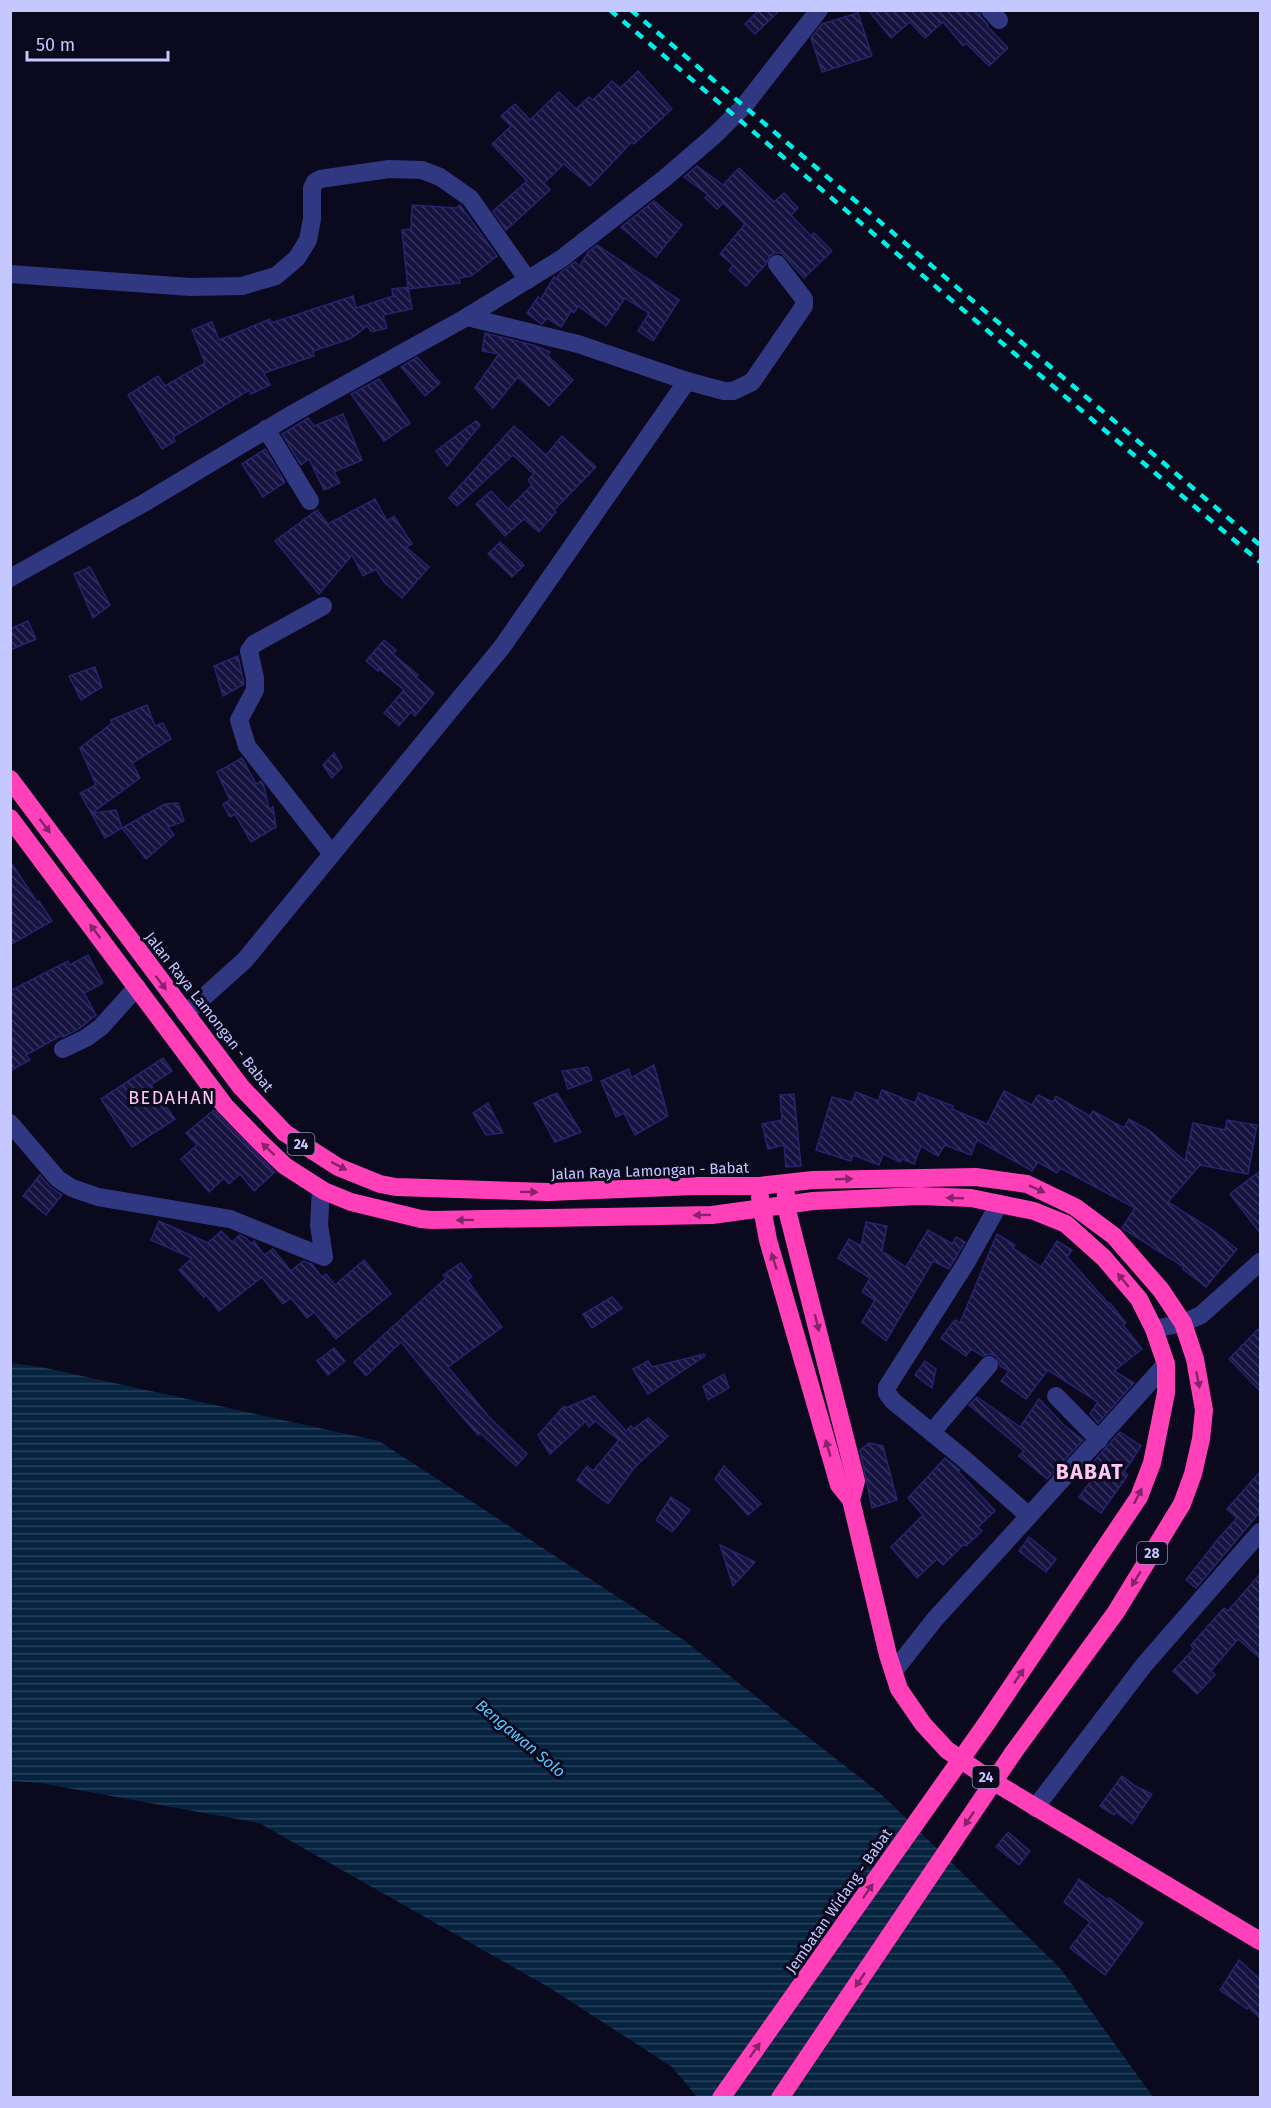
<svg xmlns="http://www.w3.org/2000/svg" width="1271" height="2108" font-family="'Fira Sans',sans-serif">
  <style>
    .water { fill: url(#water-rules) }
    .building { fill: url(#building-back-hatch); stroke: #27236f; stroke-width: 1.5 }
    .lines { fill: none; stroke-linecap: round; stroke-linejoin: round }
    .minor { stroke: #2f3881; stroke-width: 18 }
    .highway { stroke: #ff40b8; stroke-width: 18 }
    .rail { stroke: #00f0e5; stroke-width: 4.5; stroke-dasharray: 9 8; stroke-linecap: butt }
    .highway-bridge { stroke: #ff40b8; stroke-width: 18 }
    .oneway { fill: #84246a }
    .labels { text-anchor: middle; stroke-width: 6; stroke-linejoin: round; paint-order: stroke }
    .shield { fill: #0a091d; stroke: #8d8ebb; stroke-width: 1.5 }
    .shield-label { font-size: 14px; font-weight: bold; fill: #c5c7ff }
    .street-label { font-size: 15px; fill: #c5c7ff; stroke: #0a091d }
    .water-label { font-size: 16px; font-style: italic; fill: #53c9ff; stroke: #0a091d }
    .quarter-label { font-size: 18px; letter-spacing: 1.5px; fill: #ffc7f3; stroke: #0a091d }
    .district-label { font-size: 21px; font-weight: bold; letter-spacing: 1.5px; fill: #ffc7f3; stroke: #0a091d }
  </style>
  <defs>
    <pattern id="water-rules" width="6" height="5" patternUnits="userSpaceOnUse" patternTransform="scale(1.5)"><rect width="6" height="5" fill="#062340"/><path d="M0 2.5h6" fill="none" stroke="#29415d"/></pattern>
    <pattern id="building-back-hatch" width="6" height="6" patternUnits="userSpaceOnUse" patternTransform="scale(1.5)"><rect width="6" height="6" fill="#161340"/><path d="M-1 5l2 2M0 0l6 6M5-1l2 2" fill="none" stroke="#36345d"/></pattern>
  </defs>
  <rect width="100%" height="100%" fill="#0a091d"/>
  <polygon class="water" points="11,1363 41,1367 379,1441 685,1641 881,1794 1060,1968 1153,2097 697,2097 672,2067 550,1988 259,1823 40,1783 11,1781"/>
  <g class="building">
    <polygon points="759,10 780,10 755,34 745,24"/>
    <polygon points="868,10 979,10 981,17 988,25 987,26 1008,48 989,66 966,43 963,46 943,22 925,38 910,22 891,38"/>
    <polygon points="858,13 872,56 822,72 811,38 822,24"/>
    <polygon points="638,71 672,109 634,144 632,142 590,186 564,164 544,183 550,190 506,230 493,211 527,181 492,144 511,126 501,116 515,104 530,120 559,92 576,109 589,97 593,100 612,81 620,88"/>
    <polygon points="697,166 723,185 739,168 774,202 784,193 798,208 791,215 811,236 814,233 832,251 804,278 785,257 781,253 775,253 770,256 766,264 746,286 729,270 733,265 720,254 745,224 723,203 717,209 705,198 708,195 684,177"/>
    <polygon points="654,201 682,225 656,257 621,227"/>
    <polygon points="412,205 456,208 460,205 497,256 471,276 459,278 460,283 408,289 402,230 411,229"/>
    <polygon points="597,245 679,300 653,341 638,331 649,313 625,298 606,326 578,306 574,313 571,311 561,327 547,318 542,324 540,323 527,313 538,297 541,299 554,277 556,279 561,272 575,262 580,266 588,252"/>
    <polygon points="408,287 412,309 383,315 387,328 372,332 367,326 350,339 313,351 314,356 264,373 270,385 251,394 249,390 173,437 175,441 162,449 128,395 158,376 165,386 205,363 192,330 212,322 219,340 270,319 271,323 353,296 356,308 393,296 392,289"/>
    <polygon points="485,333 533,345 550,352 548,356 573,380 549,406 518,377 493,408 475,388 499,354 482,351"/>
    <polygon points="417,357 440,383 425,396 401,367"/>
    <polygon points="379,379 410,423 384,441 351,394"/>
    <polygon points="343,414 362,460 334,472 340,483 324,490 309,459 301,465 282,434 308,418 314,426"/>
    <polygon points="476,421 480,425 447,466 436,451"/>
    <polygon points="514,426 546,455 562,436 596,467 554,510 556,512 539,532 524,519 505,536 476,504 491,491 508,509 532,485 528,480 534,474 513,455 457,506 449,498"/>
    <polygon points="265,449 285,482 263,497 242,464"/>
    <polygon points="375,499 387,521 394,516 412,544 406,547 429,567 402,598 384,582 376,569 363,576 352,555 319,594 275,541 317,510 328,524"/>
    <polygon points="500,542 524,565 512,577 488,554"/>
    <polygon points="90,567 110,605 93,618 74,574"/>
    <polygon points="28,621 36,639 10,650 10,629"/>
    <polygon points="384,640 396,650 393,654 418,675 416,677 434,693 415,716 411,712 399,726 384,713 404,690 379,669 378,671 366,661"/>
    <polygon points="238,656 244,684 223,696 214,666"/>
    <polygon points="95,667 102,687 81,700 69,676"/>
    <polygon points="147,705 155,726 163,723 171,739 132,763 140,778 92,813 116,810 122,828 105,838 80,793 96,785 80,748 112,723 111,720"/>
    <polygon points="334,753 342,767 332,778 323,765"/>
    <polygon points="242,758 256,784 261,781 264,786 269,809 273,807 276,827 251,842 235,814 230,817 223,804 230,800 217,772"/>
    <polygon points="178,803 184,821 168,827 174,835 146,859 122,828 165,804"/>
    <polygon points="10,861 37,902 39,901 52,921 10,945"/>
    <polygon points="88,955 103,983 84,993 96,1015 80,1028 63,1037 62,1035 26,1055 30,1060 10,1071 10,991 68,961 70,965"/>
    <polygon points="163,1058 172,1071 151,1085 175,1119 132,1147 101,1099"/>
    <polygon points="654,1065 668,1116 635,1135 624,1113 616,1117 601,1081 629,1069 631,1078"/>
    <polygon points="588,1067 592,1080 568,1089 562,1071"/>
    <polygon points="882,1090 915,1103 919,1093 953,1106 952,1109 987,1124 1004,1091 1032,1105 1038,1095 1053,1102 1056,1096 1090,1116 1093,1111 1124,1128 1129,1119 1150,1131 1185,1161 1193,1123 1225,1130 1227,1120 1257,1125 1248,1174 1200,1165 1168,1202 1211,1229 1237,1249 1206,1287 1183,1269 1184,1267 1122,1228 1135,1208 1060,1168 1057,1173 1038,1162 1032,1171 977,1140 971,1155 945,1145 938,1156 921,1146 914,1164 902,1159 900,1162 883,1154 879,1165 853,1155 851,1161 816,1150 832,1097 852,1102 856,1092 878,1101"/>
    <polygon points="557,1093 581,1132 555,1142 534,1103"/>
    <polygon points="794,1094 801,1166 786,1167 784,1145 768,1149 762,1124 782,1120 780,1095"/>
    <polygon points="488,1103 503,1133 486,1135 473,1113"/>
    <polygon points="214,1110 275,1172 254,1191 240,1174 229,1184 224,1178 209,1192 181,1159 197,1145 186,1133"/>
    <polygon points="1260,1171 1260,1233 1230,1194"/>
    <polygon points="40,1175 50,1187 62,1195 46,1215 23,1196"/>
    <polygon points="159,1221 208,1243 221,1231 232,1242 240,1235 246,1238 251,1244 254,1241 264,1255 273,1249 291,1271 303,1261 312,1264 322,1277 326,1274 335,1285 364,1260 391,1294 336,1339 314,1312 307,1318 291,1298 283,1304 262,1277 219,1311 206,1295 204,1297 179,1270 192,1258 151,1240"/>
    <polygon points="866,1222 887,1226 882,1251 906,1267 928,1230 952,1244 956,1237 965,1242 949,1269 933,1261 886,1341 862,1322 875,1300 862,1292 870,1278 838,1258 849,1239 861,1246"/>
    <polygon points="997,1234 1015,1245 1013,1248 1041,1267 1057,1241 1072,1250 1067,1257 1109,1304 1110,1303 1126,1323 1123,1325 1142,1349 1114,1371 1134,1383 1098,1423 1090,1414 1098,1402 1048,1370 1026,1399 1001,1381 1009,1371 1000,1366 996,1356 990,1354 983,1356 971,1349 966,1356 941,1338 955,1320 960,1323"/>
    <polygon points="461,1263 472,1277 467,1280 502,1327 448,1367 489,1417 527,1454 516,1466 480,1433 478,1435 451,1404 401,1342 366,1376 354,1362 446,1278 443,1275"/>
    <polygon points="612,1297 622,1308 592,1328 583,1314"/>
    <polygon points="1260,1327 1260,1391 1229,1359"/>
    <polygon points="334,1348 345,1361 328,1375 317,1361"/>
    <polygon points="704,1354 705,1356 648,1394 633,1369 648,1361 652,1367"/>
    <polygon points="925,1361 936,1369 932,1388 915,1375"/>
    <polygon points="724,1374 729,1388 708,1400 703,1386"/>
    <polygon points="594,1396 626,1431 631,1426 633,1429 648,1418 668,1436 634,1468 608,1504 577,1480 587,1466 593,1471 619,1440 595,1421 589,1427 586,1421 550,1454 538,1435 564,1406 566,1408"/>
    <polygon points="977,1397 1020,1427 1039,1399 1064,1425 1083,1440 1047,1479 1019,1456 1024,1451 969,1405"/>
    <polygon points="1120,1432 1141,1446 1124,1472 1128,1475 1101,1513 1079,1497 1093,1478 1084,1472"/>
    <polygon points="869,1443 883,1446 897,1500 872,1508 860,1450"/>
    <polygon points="945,1458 960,1470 958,1471 995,1511 978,1527 982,1531 966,1546 964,1544 943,1565 937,1559 917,1578 891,1547 923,1515 908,1498"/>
    <polygon points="724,1466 761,1504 748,1515 715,1479"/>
    <polygon points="1260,1472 1260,1512 1196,1588 1186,1580 1218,1539 1237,1518 1227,1509"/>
    <polygon points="671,1497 690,1510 672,1532 656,1520"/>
    <polygon points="1029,1537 1056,1559 1046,1572 1019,1551"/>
    <polygon points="720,1545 755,1562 733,1586"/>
    <polygon points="1260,1574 1260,1658 1238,1639 1211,1671 1215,1675 1197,1694 1173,1671 1194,1649 1191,1645 1224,1608 1228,1611"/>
    <polygon points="1122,1776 1135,1786 1152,1794 1132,1824 1116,1812 1114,1815 1100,1806"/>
    <polygon points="1008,1832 1030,1851 1019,1865 996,1847"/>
    <polygon points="1079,1879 1108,1900 1109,1898 1143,1923 1105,1975 1070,1948 1090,1922 1064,1902"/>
    <polygon points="1239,1960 1260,1979 1260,2018 1248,2007 1247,2009 1220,1990"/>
  </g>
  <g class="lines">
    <g class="minor">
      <polyline points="990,10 999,20"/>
      <polyline points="10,274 190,287 242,286 276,276 297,258 308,240 312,219 312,188 315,182 320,179 389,169 422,170 440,177 470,198 528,280"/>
      <polyline points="467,317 578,344 687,381 724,391 733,391 752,382 804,306 804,299 777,264"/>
      <polyline points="266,429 310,501"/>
      <polyline points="10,578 144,503 294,413 467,317 561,259 665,178 716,134 744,106 819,10"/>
      <polyline points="323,606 254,644 249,651 255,678 255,690 239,720 247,746 332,854"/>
      <polyline points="185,1014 245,960 502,647 687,381"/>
      <polyline points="63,1049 86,1038 101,1027 137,987"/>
      <polyline points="10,1123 58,1179 72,1188 98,1197 230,1219 324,1257 319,1225 321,1189"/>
      <polyline points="1154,1329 1183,1323 1201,1315 1260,1262"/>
      <polyline points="1056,1396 1099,1440"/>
      <polyline points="932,1432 989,1365"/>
      <polyline points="1029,1516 1166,1364"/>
      <polyline points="894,1671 935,1619 1029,1516 963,1458 893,1401 887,1393 887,1387 966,1263 999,1204"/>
      <polyline points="1035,1808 1144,1665 1260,1532"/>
    </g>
    <g class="highway">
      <polyline points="10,779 241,1087 285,1133 338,1167 380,1184 396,1187 548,1192 695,1186 759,1186 813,1180 976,1177 1027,1184 1075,1207 1114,1236 1161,1290 1183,1323 1195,1359 1204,1410 1201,1439 1193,1474 1182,1504 1116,1612 1013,1753"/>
      <polyline points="10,818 225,1106 259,1141 285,1166 324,1191 351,1202 421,1219 432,1220 712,1215 813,1201 919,1196 971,1198 1034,1211 1066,1224 1104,1258 1139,1299 1154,1329 1166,1364 1166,1393 1152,1463 1139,1497 986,1724"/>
      <polyline points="786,1194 786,1206 856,1481 851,1500"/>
      <polyline points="760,1197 768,1240 839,1485 851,1500 888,1655 899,1689 923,1724 947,1750 989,1779 1260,1941"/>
    </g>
    <g class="rail">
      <polyline points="610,10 1260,562"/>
      <polyline points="631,10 1260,545"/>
    </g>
    <g class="highway-bridge">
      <polyline points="721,2098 986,1724"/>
      <polyline points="780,2098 1013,1753"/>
    </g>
  </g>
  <defs><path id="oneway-solid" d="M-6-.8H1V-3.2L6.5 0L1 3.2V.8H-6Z" transform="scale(1.5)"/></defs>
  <g class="oneway">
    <use href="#oneway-solid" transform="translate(45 826) rotate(53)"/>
    <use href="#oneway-solid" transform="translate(95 931) rotate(-127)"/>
    <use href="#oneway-solid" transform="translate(161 983) rotate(53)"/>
    <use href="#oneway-solid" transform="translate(268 1149) rotate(-137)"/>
    <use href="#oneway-solid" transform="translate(339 1166) rotate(27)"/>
    <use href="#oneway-solid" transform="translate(844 1179) rotate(-2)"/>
    <use href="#oneway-solid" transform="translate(1037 1189) rotate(24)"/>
    <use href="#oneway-solid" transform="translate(529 1192) rotate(1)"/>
    <use href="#oneway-solid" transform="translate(955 1198) rotate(-178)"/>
    <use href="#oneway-solid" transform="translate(702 1215) rotate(179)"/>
    <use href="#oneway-solid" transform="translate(465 1220) rotate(179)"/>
    <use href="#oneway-solid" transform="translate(774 1261) rotate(-107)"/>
    <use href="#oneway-solid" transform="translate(1123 1280) rotate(-130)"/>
    <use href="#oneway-solid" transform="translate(817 1323) rotate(76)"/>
    <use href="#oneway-solid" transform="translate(1198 1380) rotate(79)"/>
    <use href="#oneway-solid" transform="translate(828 1448) rotate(-106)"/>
    <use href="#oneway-solid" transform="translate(1138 1496) rotate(-63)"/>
    <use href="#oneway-solid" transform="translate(1136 1579) rotate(122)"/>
    <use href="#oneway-solid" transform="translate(1019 1676) rotate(-56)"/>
    <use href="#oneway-solid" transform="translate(969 1819) rotate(124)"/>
    <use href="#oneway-solid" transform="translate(868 1891) rotate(-55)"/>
    <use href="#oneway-solid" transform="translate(860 1980) rotate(124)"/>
    <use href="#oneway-solid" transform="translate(755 2050) rotate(-55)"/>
  </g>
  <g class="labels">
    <g class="shield">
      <rect x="287.5" y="1133" width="27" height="22" rx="4.5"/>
      <rect x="1137" y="1542" width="30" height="22" rx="4.5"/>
      <rect x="972.5" y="1766" width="27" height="22" rx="4.5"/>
    </g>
    <g class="shield-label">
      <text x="301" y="1149">24</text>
      <text x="1152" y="1558">28</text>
      <text x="986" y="1782">24</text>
    </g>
    <g class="street-label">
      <text transform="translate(209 1012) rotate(52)" y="5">Jalan Raya Lamongan - Babat</text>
      <text transform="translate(650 1171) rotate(-2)" y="5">Jalan Raya Lamongan - Babat</text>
      <text transform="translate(839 1901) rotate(-55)" y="5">Jembatan Widang - Babat</text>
    </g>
    <g class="water-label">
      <text transform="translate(521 1738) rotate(40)" y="6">Bengawan Solo</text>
    </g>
    <g class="quarter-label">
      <text x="172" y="1104">BEDAHAN</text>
    </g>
    <g class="district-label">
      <text x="1090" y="1479">BABAT</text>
    </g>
  </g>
  <rect width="1271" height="2108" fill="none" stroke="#c5c7ff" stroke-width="24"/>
  <path d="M27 51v9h141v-9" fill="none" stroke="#c5c7ff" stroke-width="3"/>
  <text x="36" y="51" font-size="18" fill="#c5c7ff" stroke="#0a091d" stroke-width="4.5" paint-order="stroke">50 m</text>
</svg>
